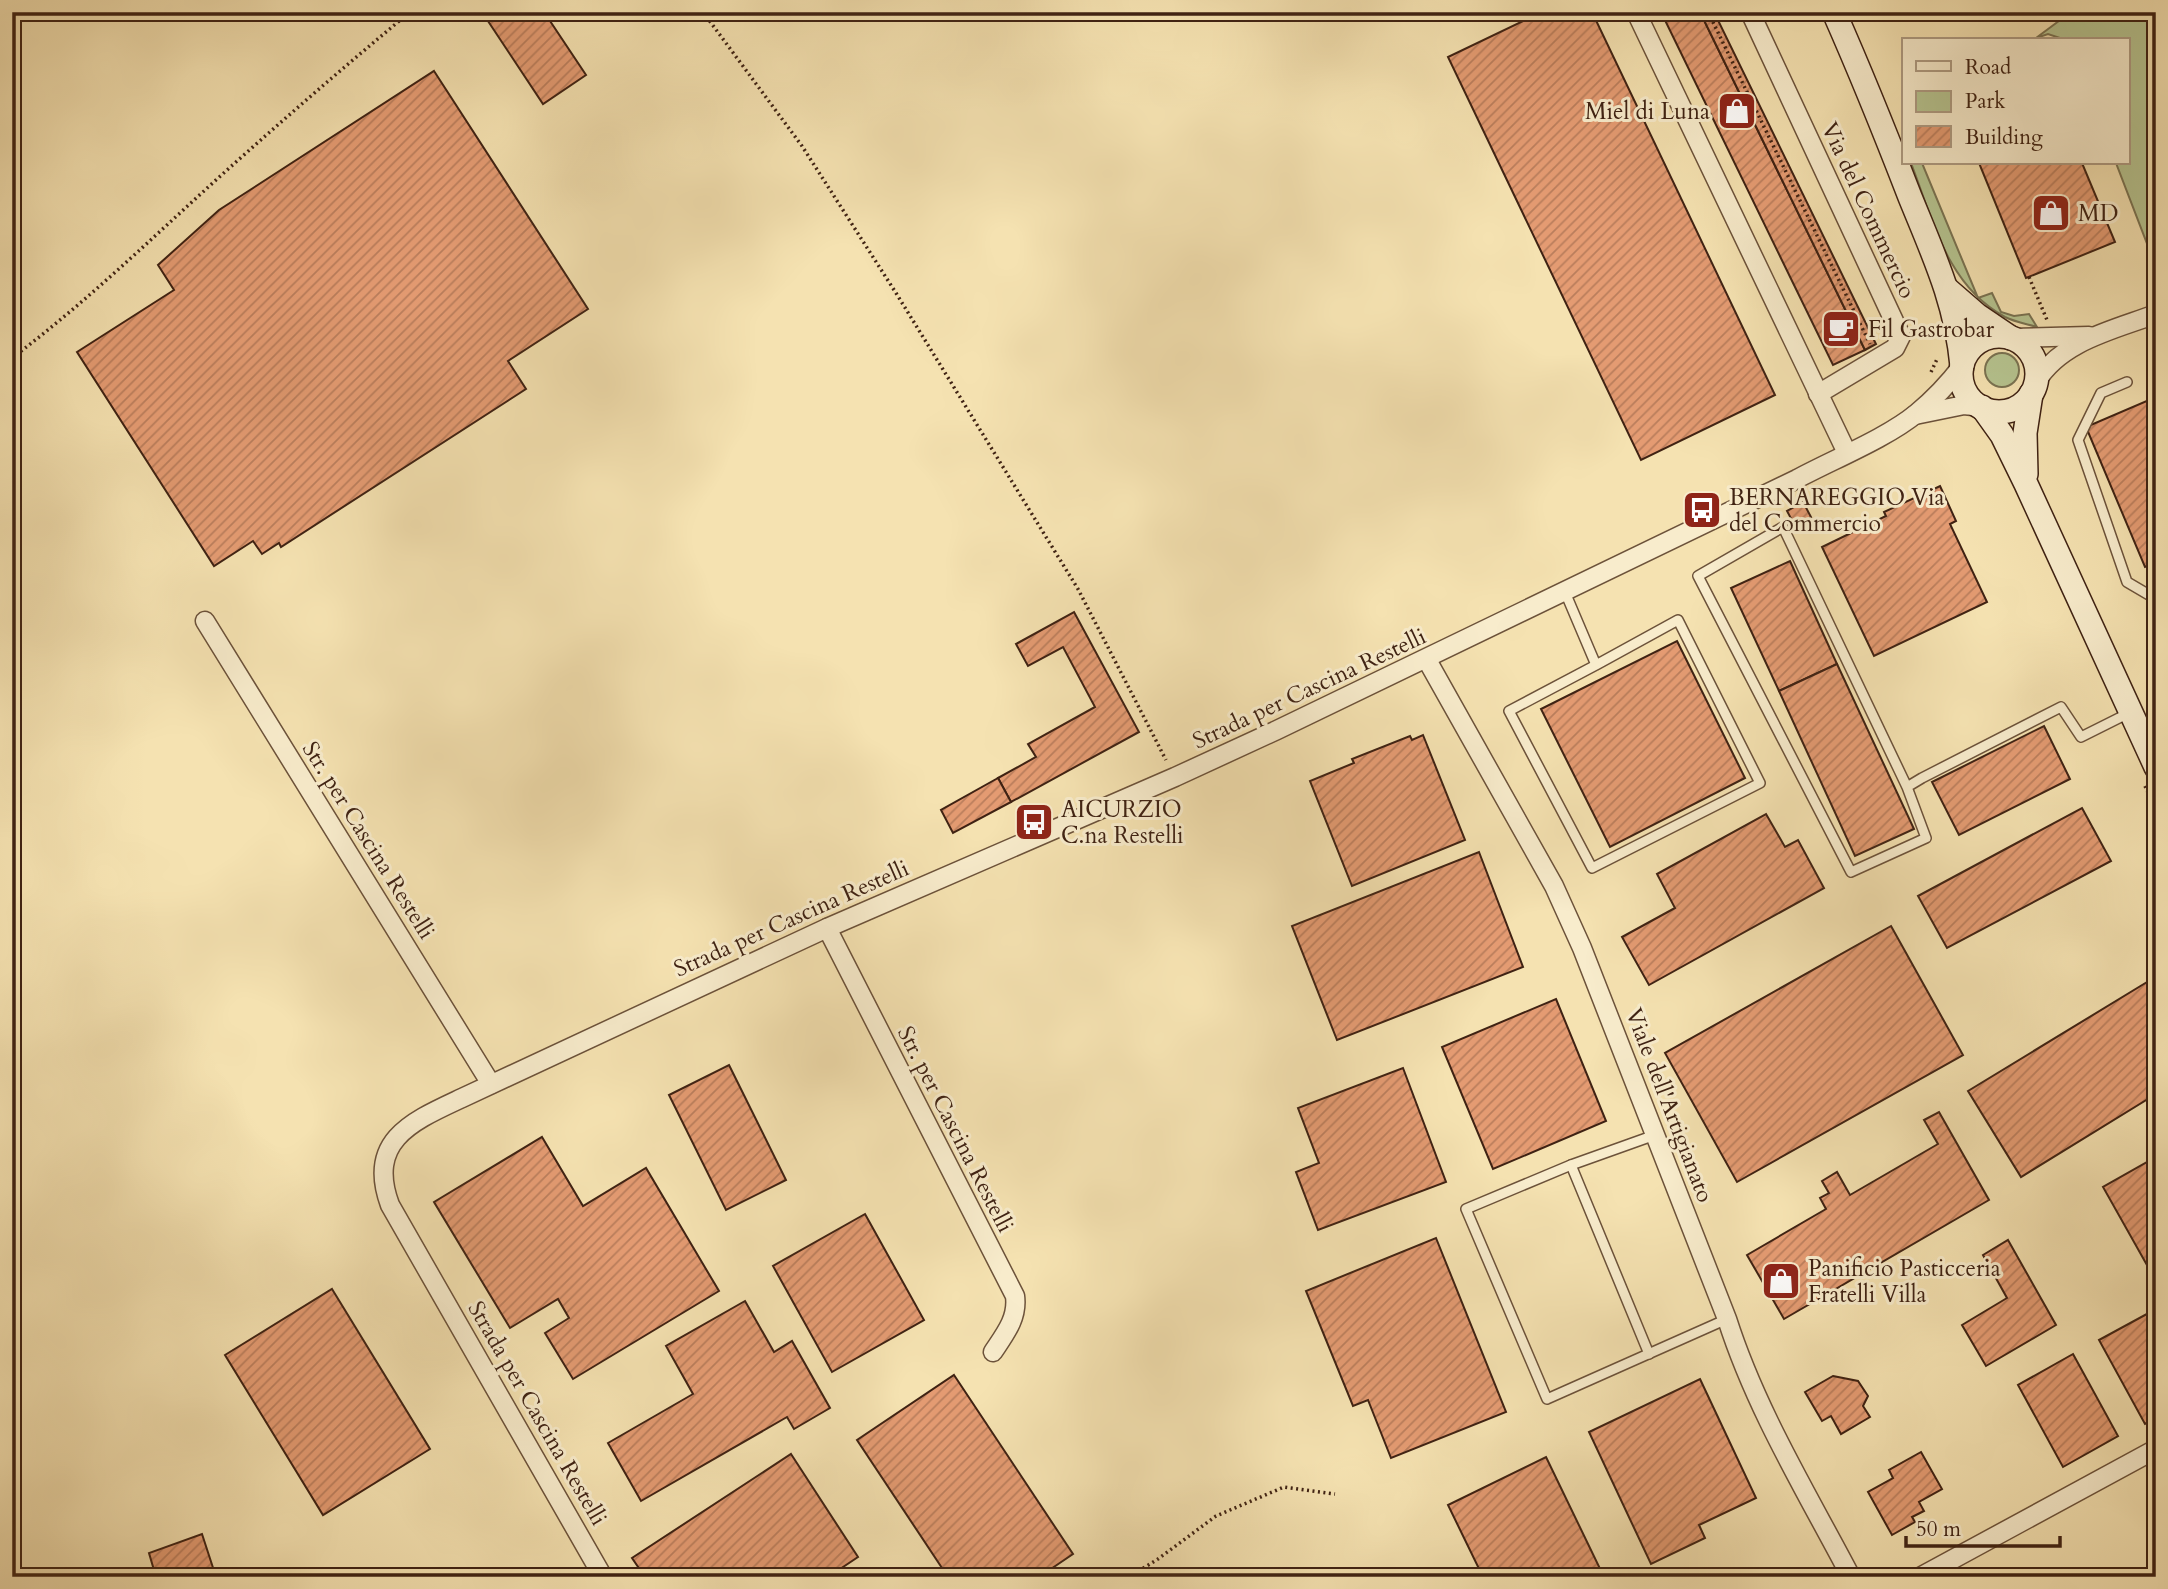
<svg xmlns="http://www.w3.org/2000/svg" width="2168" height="1589" font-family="Cardo,serif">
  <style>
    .green { fill: #b6c490; stroke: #7a7352; stroke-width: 2 }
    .building { fill: url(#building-hatch); stroke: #3f2213; stroke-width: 2 }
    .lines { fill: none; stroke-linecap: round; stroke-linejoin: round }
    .lane-casing { stroke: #6c523a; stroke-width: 12 }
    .street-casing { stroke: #6c523a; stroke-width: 21 }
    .secondary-casing { stroke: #3f2213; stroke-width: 26 }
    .path { stroke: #3f2213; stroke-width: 3.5; stroke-dasharray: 2 3.5; stroke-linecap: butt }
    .lane { stroke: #f8eccc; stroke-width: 9 }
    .street { stroke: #f8eccc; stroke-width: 18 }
    .secondary { stroke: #f8eccc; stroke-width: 23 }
    .labels { text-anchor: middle; stroke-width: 6; stroke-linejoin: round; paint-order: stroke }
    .poi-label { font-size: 23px; fill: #3f2213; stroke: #f8eccc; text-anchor: start }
    .street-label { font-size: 23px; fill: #3f2213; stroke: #f8eccc }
  </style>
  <defs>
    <pattern id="building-hatch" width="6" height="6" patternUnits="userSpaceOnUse" patternTransform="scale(1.75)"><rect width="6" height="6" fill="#e49b72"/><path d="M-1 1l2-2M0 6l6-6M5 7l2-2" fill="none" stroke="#ba7e5c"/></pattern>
  </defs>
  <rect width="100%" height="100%" fill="#f5e2b1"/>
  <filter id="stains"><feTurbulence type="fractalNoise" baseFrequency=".00286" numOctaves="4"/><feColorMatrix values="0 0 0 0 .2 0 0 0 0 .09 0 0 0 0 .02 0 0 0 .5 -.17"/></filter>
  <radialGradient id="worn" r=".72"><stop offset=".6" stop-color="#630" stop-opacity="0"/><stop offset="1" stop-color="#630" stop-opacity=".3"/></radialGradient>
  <g class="green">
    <polygon points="2071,12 2156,12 2156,267 2116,163 2128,163 2128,40 2066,40 2048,34 2036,38"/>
    <path d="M1911 163H1922L1978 298 1992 293 2001 312 2014 316 2029 314 2037 327C2027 324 2015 322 2005 317 1947 286 1933 220 1911 163Z"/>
    <circle cx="2002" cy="370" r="17"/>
  </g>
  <g class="building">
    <polygon points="482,12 544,12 586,75 543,104"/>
    <polygon points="1542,12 1592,12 1775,395 1641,460 1448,57"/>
    <polygon points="1661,12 1700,12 1865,350 1833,365"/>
    <polygon points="1700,12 1714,12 1876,344 1865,350"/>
    <polygon points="434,71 588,309 508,361 526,389 281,547 279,543 262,554 253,541 214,566 77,352 174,290 158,265 219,210"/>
    <polygon points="1979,163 2082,163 2115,242 2026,278"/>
    <polygon points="2156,397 2156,562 2145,567 2086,427"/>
    <polygon points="1940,486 1956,521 1950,524 1987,602 1874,656 1822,547 1886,516 1884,512"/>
    <polygon points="1803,502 1811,517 1795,526 1787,511"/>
    <polygon points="1790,561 1837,664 1779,691 1731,588"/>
    <polygon points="1074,612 1139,732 1011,802 998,778 1036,757 1028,744 1095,707 1063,647 1028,666 1016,644"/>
    <polygon points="1677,641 1745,778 1610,847 1541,709"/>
    <polygon points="1837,664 1914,829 1855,856 1779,691"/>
    <polygon points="2044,726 2070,779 1959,835 1932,782"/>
    <polygon points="1423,735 1465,840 1352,886 1310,781 1354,763 1352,759 1410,736 1412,740"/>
    <polygon points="998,778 1011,802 953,833 941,810"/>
    <polygon points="2082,808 2111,861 1947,948 1918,896"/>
    <polygon points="1766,814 1785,847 1798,840 1824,888 1649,985 1622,937 1675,908 1657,874"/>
    <polygon points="1479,852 1523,967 1337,1040 1292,926"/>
    <polygon points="1891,926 1963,1055 1737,1182 1665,1053"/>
    <polygon points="2152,979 2156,985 2156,1094 2021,1177 1968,1091"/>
    <polygon points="1556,999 1606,1121 1493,1169 1442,1047"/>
    <polygon points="729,1065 786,1180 726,1210 669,1095"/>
    <polygon points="1403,1068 1446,1182 1318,1230 1296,1172 1319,1163 1298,1108"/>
    <polygon points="1939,1112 1989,1200 1784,1319 1747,1255 1826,1209 1820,1198 1829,1193 1822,1181 1837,1172 1850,1195 1938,1144 1924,1120"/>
    <polygon points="542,1137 583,1206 646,1168 719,1291 573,1379 545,1333 569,1318 558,1299 510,1328 434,1202"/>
    <polygon points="2156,1157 2156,1272 2152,1274 2103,1187"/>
    <polygon points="865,1214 924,1320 832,1372 773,1266"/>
    <polygon points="1436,1238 1506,1412 1391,1458 1368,1400 1353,1406 1306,1291"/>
    <polygon points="2008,1240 2056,1325 1986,1366 1962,1325 2007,1298 1983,1255"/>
    <polygon points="332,1289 430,1449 323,1515 225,1355"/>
    <polygon points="745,1301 774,1352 792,1341 830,1408 794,1429 787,1417 641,1501 608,1443 693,1394 666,1346"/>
    <polygon points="2156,1309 2156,1418 2145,1424 2099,1340"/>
    <polygon points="2073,1354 2118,1436 2063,1467 2018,1385"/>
    <polygon points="954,1375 1073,1554 1039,1577 948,1577 857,1440"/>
    <polygon points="1833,1376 1858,1381 1868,1396 1863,1406 1870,1417 1841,1434 1831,1416 1822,1421 1805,1392"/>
    <polygon points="1700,1379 1756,1498 1699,1525 1705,1538 1651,1564 1589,1432"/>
    <polygon points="1921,1452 1942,1489 1919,1502 1924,1511 1912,1517 1915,1522 1892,1535 1868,1492 1893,1478 1889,1470"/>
    <polygon points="791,1454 858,1557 828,1577 645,1577 632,1558"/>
    <polygon points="1546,1457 1604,1577 1483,1577 1448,1505"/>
    <polygon points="202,1534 216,1577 156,1577 149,1553"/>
  </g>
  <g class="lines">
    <g class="lane-casing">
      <g id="lane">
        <polyline points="2127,382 2101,393 2078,440 2127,582 2156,599"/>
        <polyline points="1565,592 1596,665 1678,620 1760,783 1592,868 1509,711 1596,665"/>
        <polyline points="1907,787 1783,527 1698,576 1851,872 1926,838 1907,787 1922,778 2061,707 2081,737 2129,713"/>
        <polyline points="1655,1135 1571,1165 1466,1209 1547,1399 1727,1319"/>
        <polyline points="1571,1165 1649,1354"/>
      </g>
    </g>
    <g class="street-casing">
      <g id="street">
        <polyline points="1636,12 1847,453"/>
        <polyline points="1750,12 1901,336 1895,348 1818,394"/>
        <polyline points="2011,338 2089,336"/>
        <path d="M2036 382C2061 341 2113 330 2156 314"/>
        <polyline points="1915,415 1964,405 1982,407"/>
        <polyline points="205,621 491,1084"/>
        <path d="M1427 660 1554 886 1582 948 1727 1319C1756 1410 1807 1493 1851 1577"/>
        <path d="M827 928 1015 1296C1018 1318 1005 1334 993 1352"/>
        <path d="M603 1577 390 1205C366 1140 413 1121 462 1098L827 928 1175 777 1277 730 1797 479C1832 460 1887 438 1917 413 1934 399 1949 383 1962 366"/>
        <polyline points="1920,1577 2156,1449"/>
      </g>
    </g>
    <g class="secondary-casing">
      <g id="secondary">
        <path d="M1834 12C1861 73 1886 135 1910 197 1934 256 1956 302 1962 366"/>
        <polyline points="1947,289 1977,315 2011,338"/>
        <circle cx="1999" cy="374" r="38"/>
        <polyline points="1982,407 2002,435 2026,484 2156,767"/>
        <polyline points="2026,474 2025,433 2031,394"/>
      </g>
    </g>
    <g class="path">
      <polyline points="703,12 802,146 896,293 1078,589 1166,760"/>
      <polyline points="1708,12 1870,344"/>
      <polyline points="2029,277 2047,320"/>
      <path d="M12 358C92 298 162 228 236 162 293 111 351 61 410 12"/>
      <polyline points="1931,372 1938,357"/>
      <polyline points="2145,786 2156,810"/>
      <polyline points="1129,1577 1158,1559 1216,1516 1284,1487 1335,1494"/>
    </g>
    <use href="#lane" class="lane"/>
    <use href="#street" class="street"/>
    <use href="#secondary" class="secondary"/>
  </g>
  <defs>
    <g id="shop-square" transform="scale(2.0125)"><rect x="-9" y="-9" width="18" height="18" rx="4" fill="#8f2418" stroke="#f8eccc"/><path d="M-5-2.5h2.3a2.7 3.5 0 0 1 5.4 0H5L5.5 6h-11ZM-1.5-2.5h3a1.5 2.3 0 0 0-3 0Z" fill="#fff"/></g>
    <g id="cafe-square" transform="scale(2.0125)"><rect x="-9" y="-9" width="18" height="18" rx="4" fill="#8f2418" stroke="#f8eccc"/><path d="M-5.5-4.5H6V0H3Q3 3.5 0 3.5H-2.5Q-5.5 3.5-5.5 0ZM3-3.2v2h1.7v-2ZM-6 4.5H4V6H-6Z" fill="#fff"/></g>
    <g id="bus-square" transform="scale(2.0125)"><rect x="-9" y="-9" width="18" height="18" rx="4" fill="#8f2418" stroke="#f8eccc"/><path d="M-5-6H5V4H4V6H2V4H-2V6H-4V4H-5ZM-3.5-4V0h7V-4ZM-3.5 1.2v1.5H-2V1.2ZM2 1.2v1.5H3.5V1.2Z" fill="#fff"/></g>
  </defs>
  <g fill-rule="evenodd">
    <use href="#shop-square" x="1737" y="111"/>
    <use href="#shop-square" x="2051" y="213"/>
    <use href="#cafe-square" x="1841" y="329"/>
    <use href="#bus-square" x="1702" y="510"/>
    <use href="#bus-square" x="1034" y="822"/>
    <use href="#shop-square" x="1781" y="1281"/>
  </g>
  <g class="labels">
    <g class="poi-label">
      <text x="1710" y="119" text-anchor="end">Miel di Luna</text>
      <text x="2078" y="221">MD</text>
      <text x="1868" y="337">Fil Gastrobar</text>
      <text x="1729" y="505">BERNAREGGIO Via<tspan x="1729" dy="26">del Commercio</tspan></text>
      <text x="1061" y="817">AICURZIO<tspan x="1061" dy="26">C.na Restelli</tspan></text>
      <text x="1808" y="1276">Panificio Pasticceria<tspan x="1808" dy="26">Fratelli Villa</tspan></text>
    </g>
    <g class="street-label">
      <text transform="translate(1869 210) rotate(65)" y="8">Via del Commercio</text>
      <text transform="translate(1309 688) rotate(-25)" y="8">Strada per Cascina Restelli</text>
      <text transform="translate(369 840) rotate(58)" y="8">Str. per Cascina Restelli</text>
      <text transform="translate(791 918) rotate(-24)" y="8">Strada per Cascina Restelli</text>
      <text transform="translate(1670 1105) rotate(69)" y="8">Viale dell'Artigianato</text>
      <text transform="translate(956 1129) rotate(63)" y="8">Str. per Cascina Restelli</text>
      <text transform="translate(538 1413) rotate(60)" y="8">Strada per Cascina Restelli</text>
    </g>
  </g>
  <rect width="2168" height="1589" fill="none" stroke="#f5e2b1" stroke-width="42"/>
  <rect x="14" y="14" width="2140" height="1561" fill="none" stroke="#3f2213" stroke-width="3.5"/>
  <rect x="21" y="21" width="2126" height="1547" fill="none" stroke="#3f2213" stroke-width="2"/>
  <rect x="1902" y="38" width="228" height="126" fill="#f8eccc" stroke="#ae9b82" stroke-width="2"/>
  <rect x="1916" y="61" width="35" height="10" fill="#f8eccc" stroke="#ae9b82" stroke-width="2"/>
  <text x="1965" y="74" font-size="21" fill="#3f2213">Road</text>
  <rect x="1916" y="91" width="35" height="21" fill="#b6c490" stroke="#ae9b82" stroke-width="2"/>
  <text x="1965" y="108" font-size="21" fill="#3f2213">Park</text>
  <rect x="1916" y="126" width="35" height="21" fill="url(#building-hatch)" stroke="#ae9b82" stroke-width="2"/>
  <text x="1965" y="144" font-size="21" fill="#3f2213">Building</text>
  <path d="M1906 1536v10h154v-10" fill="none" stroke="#3f2213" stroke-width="3.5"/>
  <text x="1916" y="1536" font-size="21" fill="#3f2213" stroke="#f8eccc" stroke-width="5" paint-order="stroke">50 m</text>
  <rect width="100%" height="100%" filter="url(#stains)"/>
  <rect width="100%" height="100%" fill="url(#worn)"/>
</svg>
